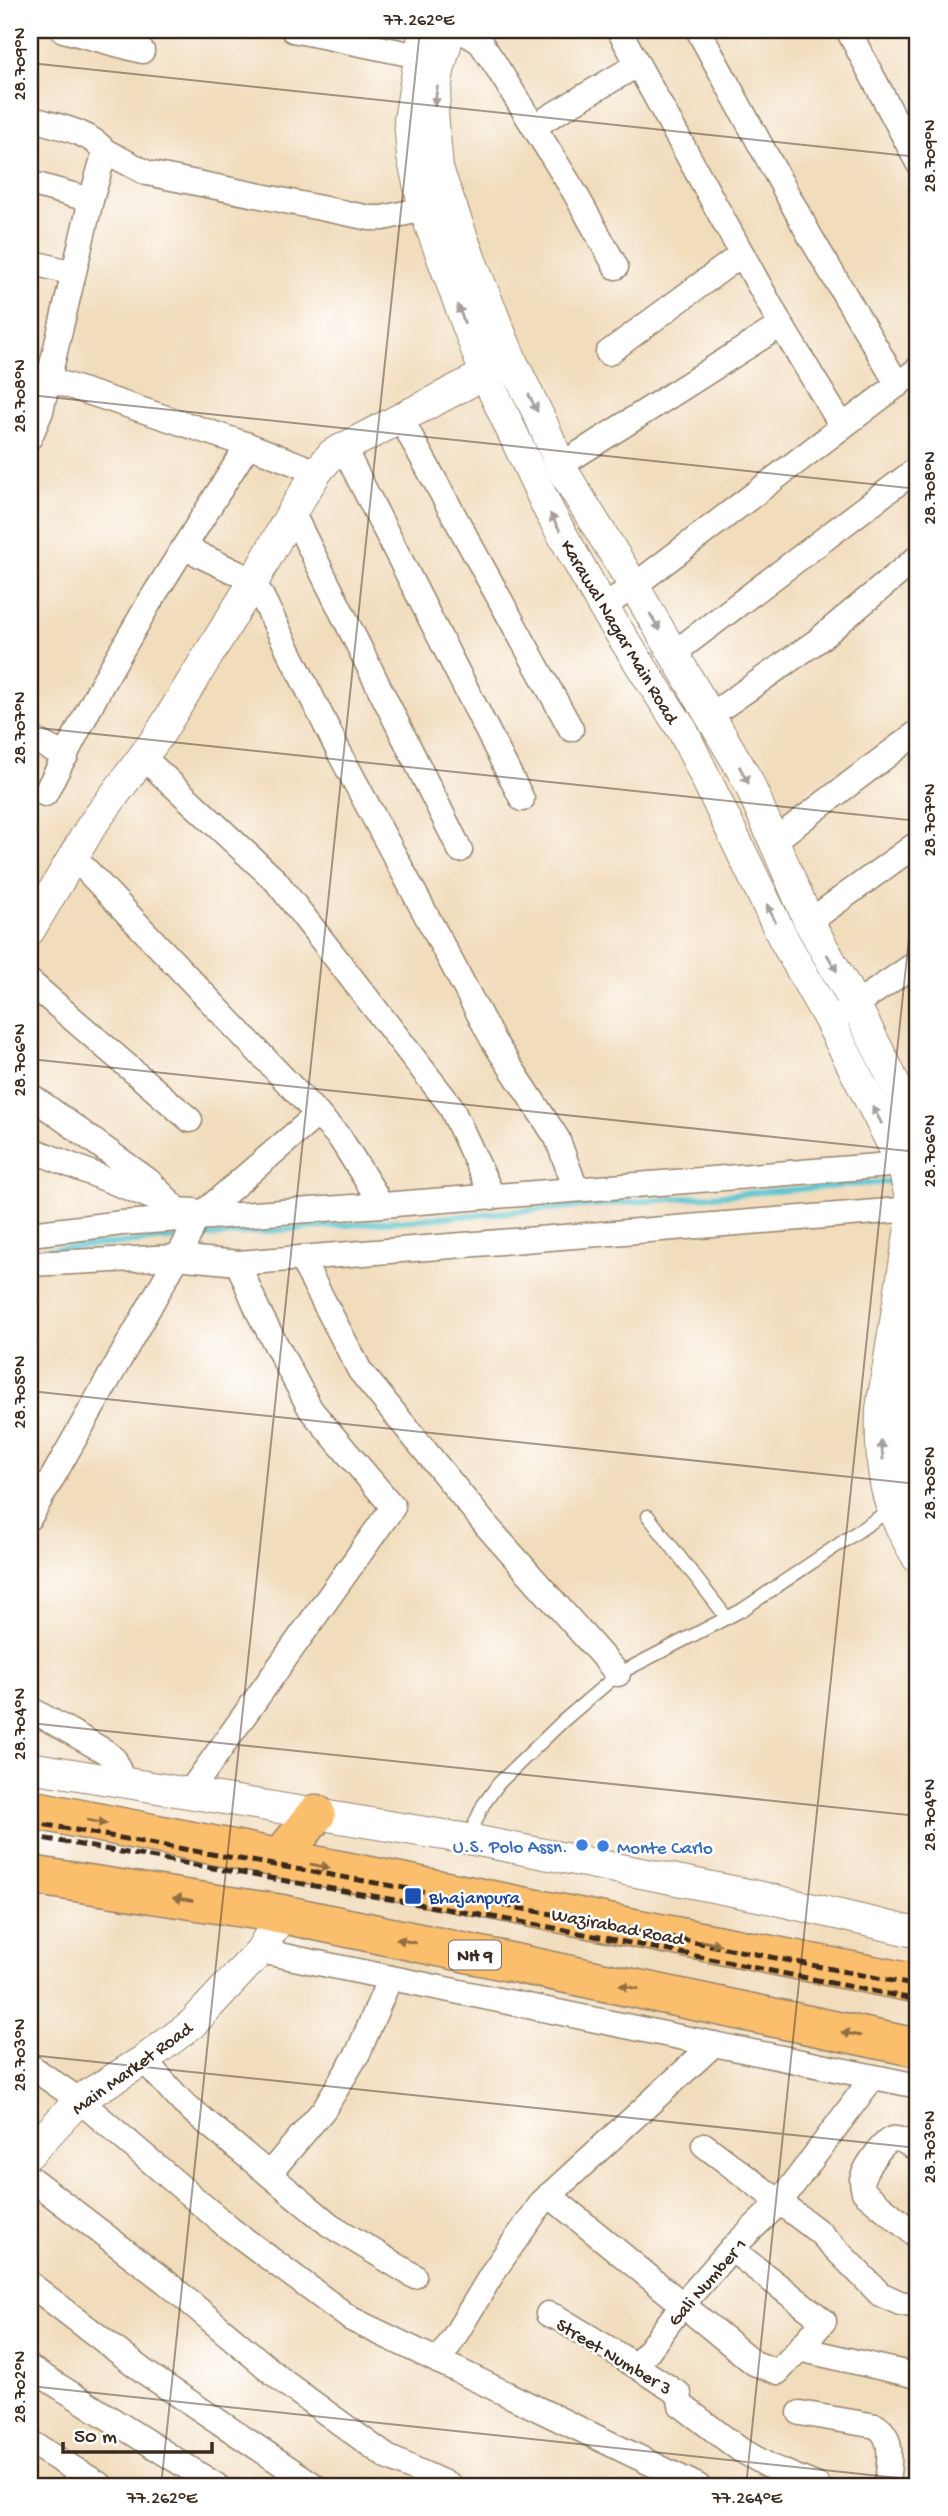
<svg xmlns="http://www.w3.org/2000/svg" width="948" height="2516" font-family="'Gochi Hand',sans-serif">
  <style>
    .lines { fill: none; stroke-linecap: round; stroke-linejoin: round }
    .stream { stroke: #55c2ce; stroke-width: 6 }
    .service-casing { stroke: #96836c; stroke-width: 15 }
    .minor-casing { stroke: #96836c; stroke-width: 27 }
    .tertiary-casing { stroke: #96836c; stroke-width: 32 }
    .trunk-casing { stroke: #96836c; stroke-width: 41 }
    .service { stroke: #fff; stroke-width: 12 }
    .minor { stroke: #fff; stroke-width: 24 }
    .tertiary { stroke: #fff; stroke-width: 30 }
    .trunk { stroke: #fabe6d; stroke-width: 38 }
    .rail { stroke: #3b2a1e; stroke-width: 5; stroke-dasharray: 10 5; stroke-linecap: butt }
    .oneway { fill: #a79f9a }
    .oneway2 { fill: #916d42 }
    .ticks { fill: none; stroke: #3b2a1e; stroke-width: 2; stroke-opacity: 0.45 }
    .shop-dot { fill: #3f7fe0; stroke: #fff; stroke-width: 2.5 }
    .transit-dot { fill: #1a4fb4; stroke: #fff; stroke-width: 2.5 }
    .labels { text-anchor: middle; stroke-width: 5; stroke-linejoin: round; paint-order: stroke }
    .shield { fill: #fff; stroke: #766a62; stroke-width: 2 }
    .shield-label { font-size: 18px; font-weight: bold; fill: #3b2a1e }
    .street-label { font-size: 19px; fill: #3b2a1e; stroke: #fff }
    .shop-label { font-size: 19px; fill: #366cbe; stroke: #fff; text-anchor: end }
    .transit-label { font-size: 19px; fill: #164399; stroke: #fff; text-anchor: start }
    .neatline { fill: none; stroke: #3b2a1e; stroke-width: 2.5 }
    .ticks-label { font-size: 18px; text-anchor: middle; fill: #3b2a1e }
  </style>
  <rect width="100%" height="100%" fill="#fff"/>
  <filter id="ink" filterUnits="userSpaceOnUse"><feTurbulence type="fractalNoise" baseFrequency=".0143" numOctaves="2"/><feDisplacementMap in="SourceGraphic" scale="14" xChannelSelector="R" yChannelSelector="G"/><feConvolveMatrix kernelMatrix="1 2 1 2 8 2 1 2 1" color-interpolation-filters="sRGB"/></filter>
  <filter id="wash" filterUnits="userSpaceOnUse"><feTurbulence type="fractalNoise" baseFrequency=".00686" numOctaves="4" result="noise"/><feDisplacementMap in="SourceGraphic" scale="28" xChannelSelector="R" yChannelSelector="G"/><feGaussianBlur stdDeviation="1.57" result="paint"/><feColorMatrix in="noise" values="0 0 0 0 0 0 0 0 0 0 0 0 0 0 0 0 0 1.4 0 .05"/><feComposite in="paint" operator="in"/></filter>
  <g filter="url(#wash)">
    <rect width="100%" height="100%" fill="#f1dcbb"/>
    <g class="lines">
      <g class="stream">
        <polyline points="195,1237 899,1181"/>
        <polyline points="30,1251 180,1238"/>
      </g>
    </g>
  </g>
  <g filter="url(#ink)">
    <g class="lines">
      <g class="service-casing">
        <g id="service">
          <polyline points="648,1516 727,1618"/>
          <polyline points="468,1839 483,1805 499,1783 563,1721 618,1674 742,1610 891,1509"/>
        </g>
      </g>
      <g class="minor-casing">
        <g id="minor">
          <polyline points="63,30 142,51"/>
          <polyline points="293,30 419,56"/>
          <polyline points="460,30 480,42 495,64 575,193 616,267"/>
          <polyline points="619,30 781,325 842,426"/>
          <polyline points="698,30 810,236 898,385"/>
          <polyline points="848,30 918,163"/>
          <path d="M30 118C54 126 88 130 105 151L91 200 41 411 30 437"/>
          <polyline points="534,126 637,65"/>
          <polyline points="105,151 147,173 370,218 383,218 424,209"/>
          <polyline points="30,183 91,200"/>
          <polyline points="30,262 73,273"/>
          <polyline points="608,353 742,254"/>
          <polyline points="30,373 248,445 317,472"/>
          <polyline points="401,419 571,729"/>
          <polyline points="343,447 522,799"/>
          <polyline points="561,465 781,325"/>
          <polyline points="292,512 460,850"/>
          <polyline points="185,548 254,581 339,752 494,1042 557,1138 576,1189"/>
          <polyline points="603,607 634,586 918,369"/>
          <polyline points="674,653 918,468"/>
          <polyline points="711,715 817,641 918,557"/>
          <polyline points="30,738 66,756"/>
          <polyline points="144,758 276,881 450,1105 493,1197"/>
          <polyline points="45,794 102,684 149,603 248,445"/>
          <polyline points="774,841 918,732"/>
          <polyline points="73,856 340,1138 382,1205"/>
          <polyline points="809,922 918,843"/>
          <polyline points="30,982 190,1120"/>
          <polyline points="830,1022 918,962"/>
          <polyline points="30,1095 149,1181 166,1198"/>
          <polyline points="30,1149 174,1206 178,1210 195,1211"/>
          <polyline points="30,1234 122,1223 382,1205 902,1164"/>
          <polyline points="301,1258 360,1371 485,1524 618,1674"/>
          <polyline points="30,1264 176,1257 238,1263 913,1209"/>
          <polyline points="30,1517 185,1244 194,1223 204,1212 318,1114"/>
          <polyline points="30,1709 106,1752 115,1760 123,1782"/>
          <polyline points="189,1793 393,1507 311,1410 259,1313 238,1263"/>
          <polyline points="260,1951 918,2086"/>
          <polyline points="144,2060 182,2102 330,2225 414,2276"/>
          <polyline points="30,2066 79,2100 229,2228 351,2319 698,2486"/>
          <polyline points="704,2145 819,2232 880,2294 900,2303 918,2306"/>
          <path d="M918 2150C911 2146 900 2137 892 2139 883 2141 863 2171 862 2180 862 2184 863 2188 864 2192L918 2237"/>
          <polyline points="269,2174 324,2109 358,2053 390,1978"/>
          <polyline points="30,2178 166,2282 284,2382 387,2457 451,2486"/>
          <polyline points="549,2195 754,2363 778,2372 799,2349 918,2376"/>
          <polyline points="731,2249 824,2321 799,2349"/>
          <polyline points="30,2284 146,2373 315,2486"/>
          <polyline points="548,2314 558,2318 611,2350 679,2394 681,2405 739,2449 769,2466 818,2486"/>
          <polyline points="439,2362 495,2269 543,2201 714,2044"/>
          <polyline points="637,2366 682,2305 731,2249 780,2202 873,2077"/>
          <polyline points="30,2368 217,2486"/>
          <path d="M800 2413 876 2426C896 2438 888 2466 887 2486"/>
          <polyline points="30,2442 102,2486"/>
        </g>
      </g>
      <g class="tertiary-casing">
        <g id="tertiary">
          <path d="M424 30 409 120 412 157 424 209 485 374 549 511 603 607 683 731 784 940 830 1022 902 1164 913 1209 881 1409C880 1439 881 1483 893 1511 900 1527 909 1544 918 1559"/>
          <polyline points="450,30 439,71 433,112 438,169 472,263 512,361 541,420 563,471 634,586 747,779 809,922 855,1004 888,1069 918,1135"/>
          <polyline points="30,930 92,825 159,735 254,581 292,512 317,472 332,454 501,366"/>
          <path d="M918 1330C911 1390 894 1461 918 1518"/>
          <polyline points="30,1767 468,1839 758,1896 918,1933"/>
          <polyline points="30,2153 79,2100 144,2060 192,2024 260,1951 282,1914"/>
        </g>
      </g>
      <g class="trunk-casing">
        <g id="trunk">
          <polyline points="30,1809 918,1984"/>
          <polyline points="280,1858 316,1814"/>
          <polyline points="30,1875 282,1914 918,2048"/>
        </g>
      </g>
      <use href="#service" class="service"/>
      <use href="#minor" class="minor"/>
      <use href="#tertiary" class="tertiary"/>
      <use href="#trunk" class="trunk"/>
      <g class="rail">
        <polyline points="30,1822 552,1914 918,1986"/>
        <polyline points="30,1836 549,1927 918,2000"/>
      </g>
    </g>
    <defs><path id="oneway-solid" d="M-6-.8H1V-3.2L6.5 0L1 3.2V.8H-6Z" transform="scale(1.75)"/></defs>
    <g class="oneway">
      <use href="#oneway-solid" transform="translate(436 96) rotate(98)"/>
      <use href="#oneway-solid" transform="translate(461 314) rotate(-111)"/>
      <use href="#oneway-solid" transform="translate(533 403) rotate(63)"/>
      <use href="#oneway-solid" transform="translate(555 522) rotate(-120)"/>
      <use href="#oneway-solid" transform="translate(655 622) rotate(59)"/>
      <use href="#oneway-solid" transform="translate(744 775) rotate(62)"/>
      <use href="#oneway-solid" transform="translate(771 913) rotate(-116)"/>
      <use href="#oneway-solid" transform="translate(832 963) rotate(60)"/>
      <use href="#oneway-solid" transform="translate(877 1115) rotate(-118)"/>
      <use href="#oneway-solid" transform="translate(882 1450) rotate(-96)"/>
    </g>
    <g class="oneway2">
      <use href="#oneway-solid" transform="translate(97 1822) rotate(11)"/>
      <use href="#oneway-solid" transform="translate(320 1866) rotate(11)"/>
      <use href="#oneway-solid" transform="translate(183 1899) rotate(-171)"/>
      <use href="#oneway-solid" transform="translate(406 1941) rotate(-168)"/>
      <use href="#oneway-solid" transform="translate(711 1943) rotate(11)"/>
      <use href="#oneway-solid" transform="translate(629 1987) rotate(-168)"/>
      <use href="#oneway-solid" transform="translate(851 2034) rotate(-168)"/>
    </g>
  </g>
  <path class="ticks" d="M30 63 918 157M30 395 918 489M30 727 918 821M30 1059 918 1152M30 1391 918 1484M30 1723 918 1816M30 2055 918 2148M30 2386 918 2480M161 2486 420 30M746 2486 918 852"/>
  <g class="shop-dot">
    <circle cx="582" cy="1845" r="7"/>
    <circle cx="603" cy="1846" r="7"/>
  </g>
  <rect class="transit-dot" x="404" y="1887" width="18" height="18" rx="3.5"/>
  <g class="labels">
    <rect class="shield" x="449" y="1940.5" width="52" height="29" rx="5"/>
    <g class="shield-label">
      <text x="475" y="1961">NH 9</text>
    </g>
    <g class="street-label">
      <text transform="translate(621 631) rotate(59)" y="7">Karawal Nagar Main Road</text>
      <text transform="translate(618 1925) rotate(11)" y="7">Wazirabad Road</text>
      <text transform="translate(131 2067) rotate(-36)" y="7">Main Market Road</text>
      <text transform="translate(706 2281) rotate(-49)" y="7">Gali Number 1</text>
      <text transform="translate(615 2355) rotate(31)" y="7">Street Number 3</text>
    </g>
    <g class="shop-label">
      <text x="568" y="1852">U.S. Polo Assn.</text>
      <text x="617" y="1853" text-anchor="start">Monte Carlo</text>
    </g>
    <g class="transit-label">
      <text x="429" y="1903">Bhajanpura</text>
    </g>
  </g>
  <rect width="948" height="2516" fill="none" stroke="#fff" stroke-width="77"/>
  <path d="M63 2442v10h149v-10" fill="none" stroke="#3b2a1e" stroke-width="3.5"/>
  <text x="74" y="2442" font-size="21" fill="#3b2a1e" stroke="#ffffff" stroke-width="5" paint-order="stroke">50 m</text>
  <rect x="38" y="38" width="871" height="2440" class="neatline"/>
  <g class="ticks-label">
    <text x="419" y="25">77.262°E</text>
    <text transform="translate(19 64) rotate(-90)" y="6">28.709°N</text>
    <text transform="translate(929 156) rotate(-90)" y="6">28.709°N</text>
    <text transform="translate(19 396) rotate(-90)" y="6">28.708°N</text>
    <text transform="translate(929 488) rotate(-90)" y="6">28.708°N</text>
    <text transform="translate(19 728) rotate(-90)" y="6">28.707°N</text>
    <text transform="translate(929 820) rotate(-90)" y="6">28.707°N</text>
    <text transform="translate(19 1060) rotate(-90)" y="6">28.706°N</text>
    <text transform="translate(929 1151) rotate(-90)" y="6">28.706°N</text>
    <text transform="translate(19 1392) rotate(-90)" y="6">28.705°N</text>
    <text transform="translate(929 1483) rotate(-90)" y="6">28.705°N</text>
    <text transform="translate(19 1724) rotate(-90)" y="6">28.704°N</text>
    <text transform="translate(929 1815) rotate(-90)" y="6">28.704°N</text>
    <text transform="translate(19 2055) rotate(-90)" y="6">28.703°N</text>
    <text transform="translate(929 2147) rotate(-90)" y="6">28.703°N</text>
    <text transform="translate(19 2387) rotate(-90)" y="6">28.702°N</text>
    <text x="162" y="2503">77.262°E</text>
    <text x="747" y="2503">77.264°E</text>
  </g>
</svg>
